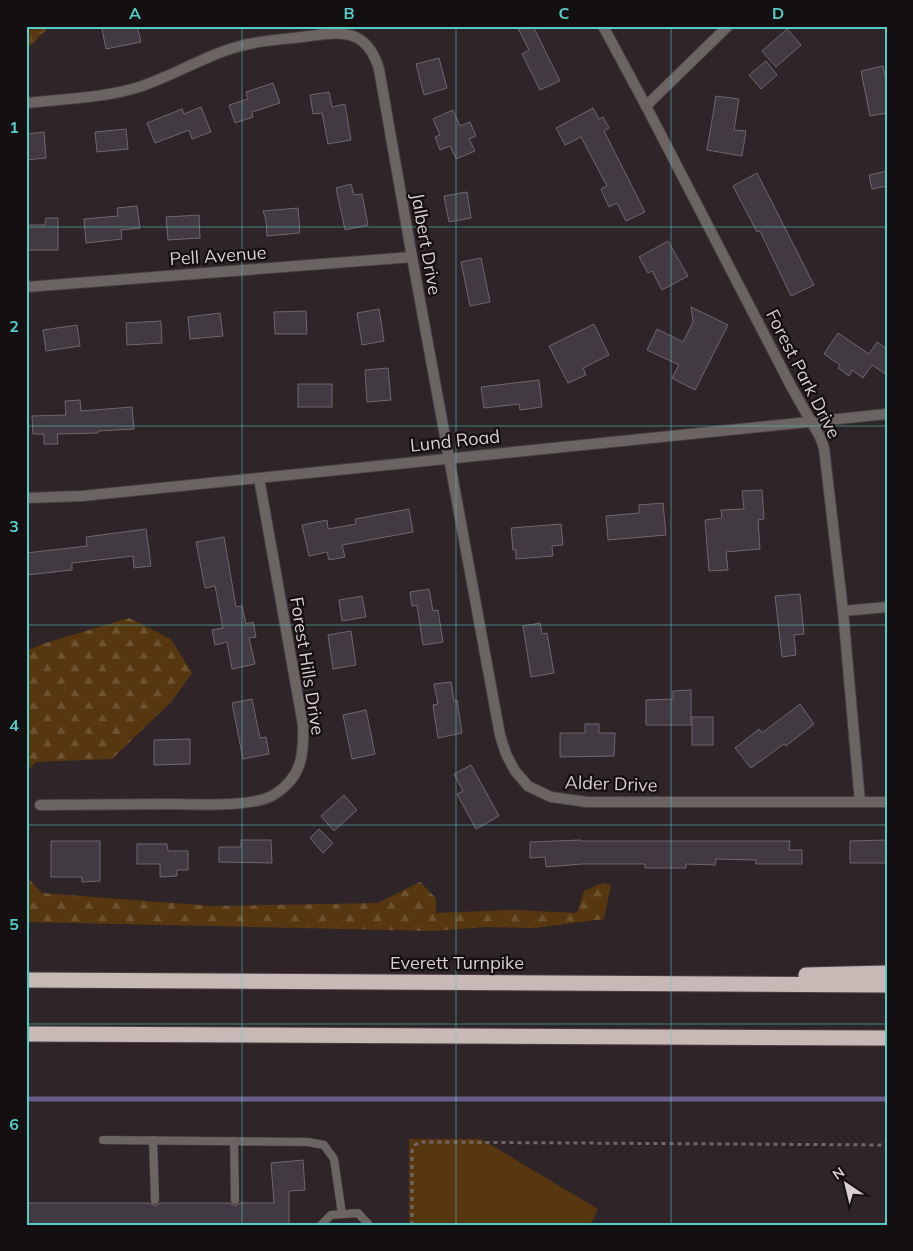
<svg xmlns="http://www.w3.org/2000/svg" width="913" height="1251" font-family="Mulish,sans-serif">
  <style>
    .grass { fill: #57370f }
    .forest { fill: url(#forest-firs) }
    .wetland { fill: url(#wetland-marsh) }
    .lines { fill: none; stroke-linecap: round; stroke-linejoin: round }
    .stream { stroke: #675e8c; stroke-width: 5 }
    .building { fill: #423a42; stroke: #6f666e }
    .service-casing { stroke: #4a3f42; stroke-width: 9 }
    .minor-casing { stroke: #4a3f42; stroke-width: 12 }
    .tertiary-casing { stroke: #4a3f42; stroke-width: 12 }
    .motorway-casing { stroke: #4a3f42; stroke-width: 17 }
    .path { stroke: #71676a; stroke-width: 3; stroke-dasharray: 4 4; stroke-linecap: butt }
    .service { stroke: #6a6463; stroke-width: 8 }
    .minor { stroke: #6a6463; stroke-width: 10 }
    .tertiary { stroke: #6a6463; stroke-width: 10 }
    .motorway { stroke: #c8b9b6; stroke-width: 15 }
    .grid { fill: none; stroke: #54cdc8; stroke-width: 1; stroke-opacity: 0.55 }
    .labels { text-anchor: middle; stroke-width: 4.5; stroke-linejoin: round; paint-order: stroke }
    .street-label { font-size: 18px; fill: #d7cfd1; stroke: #140f10 }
    .neatline { fill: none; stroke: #54cdc8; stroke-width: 2 }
    .grid-label { font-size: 16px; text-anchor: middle; font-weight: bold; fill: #54cdc8 }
  </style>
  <defs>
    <pattern id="forest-firs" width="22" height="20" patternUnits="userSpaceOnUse" patternTransform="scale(1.25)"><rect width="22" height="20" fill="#57370f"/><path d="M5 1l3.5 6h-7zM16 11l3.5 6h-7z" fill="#6e5331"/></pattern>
    <pattern id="wetland-marsh" width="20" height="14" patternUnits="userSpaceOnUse" patternTransform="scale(1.25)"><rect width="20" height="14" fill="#57370f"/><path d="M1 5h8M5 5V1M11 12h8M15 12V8" fill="none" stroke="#6e5331"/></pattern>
  </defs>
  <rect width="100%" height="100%" fill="#2f2427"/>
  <polygon class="grass" points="409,1139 481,1139 598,1209 590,1225 409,1225"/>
  <g class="forest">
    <polygon points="129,618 171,639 192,673 172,701 112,759 36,762 26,772 26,651 42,644"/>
    <polygon points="26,876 42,893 213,906 378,903 420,882 436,898 436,913 513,910 577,913 584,891 603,883 611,885 604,919 535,928 486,927 434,931 26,922"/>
  </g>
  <polygon class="wetland" points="26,26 50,26 26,50"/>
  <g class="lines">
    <polyline class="stream" points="26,1099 887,1099"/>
  </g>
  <g class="building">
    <polygon points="113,26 137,26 141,42 106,49 102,29"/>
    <polygon points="517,26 533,26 560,81 540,90 522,54 529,50"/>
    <polygon points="787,29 801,45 776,67 762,51"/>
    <polygon points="439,58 447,88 424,95 416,64"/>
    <polygon points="766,61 777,75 761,89 749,75"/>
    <polygon points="883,66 887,85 887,113 870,116 861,71"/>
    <polygon points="273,83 280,103 252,112 253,117 235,123 229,105 248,99 246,92"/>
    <polygon points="329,92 332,107 345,104 351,140 328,144 322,113 313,114 310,95"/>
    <polygon points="716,96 739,99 734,130 746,131 742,156 707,150"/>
    <polygon points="201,107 211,132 192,139 189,130 155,143 147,123 182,109 184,114"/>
    <polygon points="593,108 599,119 603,117 609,128 604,131 645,212 626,221 617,203 609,207 601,189 607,186 581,137 565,145 556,128"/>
    <polygon points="453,110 460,126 470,122 476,136 469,139 475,151 456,159 450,146 440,150 435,137 440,135 433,119"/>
    <polygon points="126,129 128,149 97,152 95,132"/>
    <polygon points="44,132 46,158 26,160 26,134"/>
    <polygon points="887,171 887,186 872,189 869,175"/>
    <polygon points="757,173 814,285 791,296 760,231 757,232 733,186"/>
    <polygon points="351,184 354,195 362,194 368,225 345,230 336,188"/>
    <polygon points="467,192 471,218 449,222 444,196"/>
    <polygon points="137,206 140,228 121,230 122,239 86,243 84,219 118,216 117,208"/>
    <polygon points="298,208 300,233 267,236 266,220 263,211"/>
    <polygon points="199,215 200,238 168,240 166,217"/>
    <polygon points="46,218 58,218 58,250 26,250 26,225 45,225"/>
    <polygon points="668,241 688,276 662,290 652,271 648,273 639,257"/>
    <polygon points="481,258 490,302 470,306 461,262"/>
    <polygon points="691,307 728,325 695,390 672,378 679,365 647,350 657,329 683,342 693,322"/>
    <polygon points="379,309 384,341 362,345 357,313"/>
    <polygon points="306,311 307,334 275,334 274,312"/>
    <polygon points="220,313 223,336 190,339 188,317"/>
    <polygon points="161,321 162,343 127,345 126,323"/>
    <polygon points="594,324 609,355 583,368 586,375 568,383 549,346"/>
    <polygon points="77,325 80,346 46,351 43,330"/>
    <polygon points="838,333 869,354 877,342 887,349 887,375 872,365 863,378 852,370 849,376 838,368 840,365 824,354"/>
    <polygon points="388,368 391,400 367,402 365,370"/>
    <polygon points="539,380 542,407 520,410 519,404 484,408 481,387"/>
    <rect x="298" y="384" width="34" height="23"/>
    <polygon points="80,400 81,411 132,407 134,429 98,431 98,433 57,434 58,444 44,444 44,434 33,434 32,416 66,415 65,401"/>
    <polygon points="762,490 764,519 758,520 760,549 726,552 728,570 709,571 705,520 722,518 721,510 744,509 742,491"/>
    <polygon points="663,503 666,535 608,540 606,516 639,513 639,505"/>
    <polygon points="409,509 413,532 342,545 345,557 329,560 327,552 309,556 302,525 327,520 328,529 356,524 355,519"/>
    <polygon points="561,524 563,545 552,546 553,556 516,559 516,550 513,550 511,528"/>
    <polygon points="146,529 151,566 134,568 133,556 72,563 72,570 26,575 26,553 87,546 86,537"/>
    <polygon points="224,537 236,607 242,606 246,624 253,622 256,637 249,638 255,664 232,669 227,642 215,645 212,630 223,628 215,586 205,588 196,542"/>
    <polygon points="429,589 433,611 438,610 443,642 423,645 417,605 412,606 410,592"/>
    <polygon points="800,594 804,634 794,635 796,655 782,657 775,596"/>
    <polygon points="362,596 366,617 342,621 339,600"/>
    <polygon points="540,623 542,634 547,633 554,673 531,677 523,626"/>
    <polygon points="351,631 356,665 333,669 328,635"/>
    <polygon points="451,682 454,701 457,700 462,733 438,738 433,705 438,704 434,684"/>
    <polygon points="691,690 691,725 646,725 646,700 673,699 673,691"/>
    <polygon points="252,699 260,738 266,737 269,754 243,759 232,703"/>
    <polygon points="800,704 814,724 786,746 784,744 751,768 735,748 759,729 762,733"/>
    <polygon points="366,710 375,754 352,759 343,715"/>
    <rect x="692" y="717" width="21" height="28"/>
    <polygon points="585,724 599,724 599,733 615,733 614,756 560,757 560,733 585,733"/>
    <polygon points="190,739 190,764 154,765 154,740"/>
    <polygon points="471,765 499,816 476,829 457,794 463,791 454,774"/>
    <polygon points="344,795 357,810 334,831 321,816"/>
    <polygon points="319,829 333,843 323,853 310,838"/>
    <polygon points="241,840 271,840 272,863 219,862 219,847 241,847"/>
    <polygon points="581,840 581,841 790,841 789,850 802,850 802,864 756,864 756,860 716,859 715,865 686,864 686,868 645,868 645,864 582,864 546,867 545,857 530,858 530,842"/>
    <polygon points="887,840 887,863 850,863 850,841"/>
    <polygon points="51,841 100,841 100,881 82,882 82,877 51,877"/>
    <polygon points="137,844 167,844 168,851 188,851 188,870 177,870 177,876 160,877 160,864 137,864"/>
    <polygon points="303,1160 305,1190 289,1191 289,1225 26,1225 26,1203 150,1203 155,1206 160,1203 230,1203 235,1206 240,1203 274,1203 271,1163"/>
  </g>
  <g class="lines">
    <g class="service-casing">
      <g id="service">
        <polyline points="103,1140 308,1142 324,1145 334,1159 342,1214"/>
        <polyline points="153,1140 155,1200"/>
        <polyline points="234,1141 235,1200"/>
        <polyline points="321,1225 331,1215 358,1213 369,1225"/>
      </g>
    </g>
    <g class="minor-casing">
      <g id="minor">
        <polyline points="603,26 646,106 792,388 820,437 824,448 843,611 860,802"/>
        <path d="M26 103C63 99 104 98 139 87 170 77 198 60 227 50 252 41 277 40 302 37 339 32 366 26 379 69L412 257 500 735 506 754 515 771 528 786 551 797 587 802H887"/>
        <polyline points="646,106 728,26"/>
        <polyline points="26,287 412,257"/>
        <polyline points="843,611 887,607"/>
        <path d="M40 805C83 805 127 804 170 804 195 804 255 808 275 794 302 777 304 754 303 725L259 478"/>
      </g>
    </g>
    <g class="tertiary-casing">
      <polyline id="tertiary" points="26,498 82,496 887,414"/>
    </g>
    <g class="motorway-casing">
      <g id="motorway">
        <polyline points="806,975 887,973"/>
        <polyline points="26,980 887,985"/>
        <polyline points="26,1034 887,1038"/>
      </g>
    </g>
    <polyline class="path" points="412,1225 412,1151 415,1145 420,1142 887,1145"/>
    <use href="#service" class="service"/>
    <use href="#minor" class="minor"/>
    <use href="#tertiary" class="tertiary"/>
    <use href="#motorway" class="motorway"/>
  </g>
  <path class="grid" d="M242 26V1225M456 26V1225M671 26V1225M26 227H887M26 426H887M26 625H887M26 825H887M26 1024H887"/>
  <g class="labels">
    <g class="street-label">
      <text transform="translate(426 244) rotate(80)" y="6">Jalbert Drive</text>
      <text transform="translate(218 256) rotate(-4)" y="6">Pell Avenue</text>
      <text transform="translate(803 374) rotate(63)" y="6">Forest Park Drive</text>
      <text transform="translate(455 441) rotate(-6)" y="6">Lund Road</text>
      <text transform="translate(307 666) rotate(81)" y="6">Forest Hills Drive</text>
      <text transform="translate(611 784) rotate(2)" y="6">Alder Drive</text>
      <text x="457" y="969">Everett Turnpike</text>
    </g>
  </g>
  <rect width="913" height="1251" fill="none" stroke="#140f10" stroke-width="55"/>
  <g transform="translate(846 1184) rotate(325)" stroke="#140f10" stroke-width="4" paint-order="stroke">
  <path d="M0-4L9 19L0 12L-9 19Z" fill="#d7cfd1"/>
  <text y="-8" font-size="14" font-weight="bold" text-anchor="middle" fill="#d7cfd1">N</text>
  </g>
  <rect x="28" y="28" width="858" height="1196" class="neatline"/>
  <g class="grid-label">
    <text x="135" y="19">A</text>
    <text x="349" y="19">B</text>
    <text x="564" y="19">C</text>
    <text x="778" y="19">D</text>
    <text x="14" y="133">1</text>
    <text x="14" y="332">2</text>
    <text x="14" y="532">3</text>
    <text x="14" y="731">4</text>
    <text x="14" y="930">5</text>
    <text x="14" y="1130">6</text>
  </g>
</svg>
